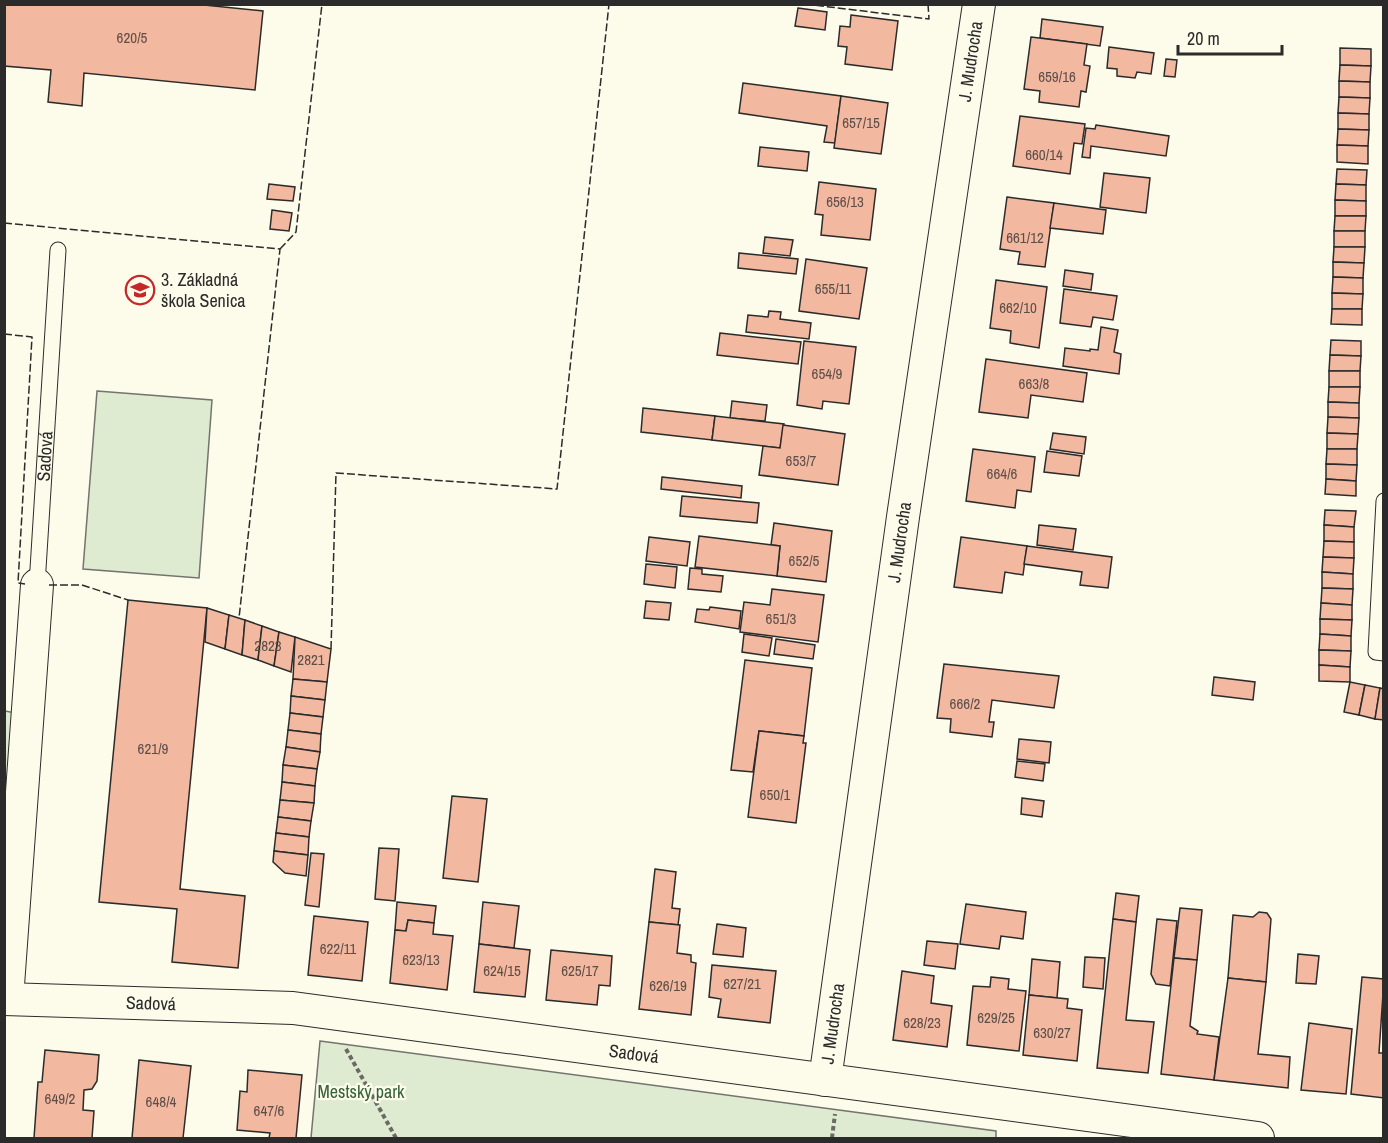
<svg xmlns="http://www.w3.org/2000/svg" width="1388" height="1143" font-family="'Archivo Narrow',sans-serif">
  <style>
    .green { fill: #deebd1; stroke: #74746e; stroke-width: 1.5 }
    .building { fill: #f2b8a0; stroke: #2b2b2b; stroke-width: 1.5 }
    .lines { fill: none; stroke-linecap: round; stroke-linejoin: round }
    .lane-casing { stroke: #2b2b2b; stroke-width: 17 }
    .street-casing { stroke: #2b2b2b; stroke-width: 34 }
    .path { stroke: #6a6964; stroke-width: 4; stroke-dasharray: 4.5 3; stroke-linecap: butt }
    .lane { stroke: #fdfbea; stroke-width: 15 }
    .street { stroke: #fdfbea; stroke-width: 32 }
    .fence { stroke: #2b2b2b; stroke-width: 1.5; stroke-dasharray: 8 3; stroke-linecap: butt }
    .labels { text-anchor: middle; stroke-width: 4.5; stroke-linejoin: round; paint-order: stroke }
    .number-label { font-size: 15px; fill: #5d4e48 }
    .street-label { font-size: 18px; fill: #2b2b2b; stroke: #fdfbea }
    .poi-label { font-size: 18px; fill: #2b2b2b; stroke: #fdfbea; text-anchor: start }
    .park-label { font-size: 18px; fill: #34623c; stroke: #fdfbea }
  </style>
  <rect width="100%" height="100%" fill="#fdfbea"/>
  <g class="green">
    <polygon points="97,391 212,400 199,578 83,569"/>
    <polygon points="5,711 16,713 5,857"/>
    <polygon points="320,1041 996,1131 996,1138 311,1138"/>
  </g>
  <g class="building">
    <polygon points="4,4 194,4 263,11 255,90 84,73 82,106 48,102 51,70 4,66"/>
    <polygon points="798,8 827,12 825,30 795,26"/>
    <polygon points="851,15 898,21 892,70 845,64 847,47 838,46 840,26 850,27"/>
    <polygon points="1042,19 1103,27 1100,46 1040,38"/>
    <polygon points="1031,37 1087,44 1084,65 1090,66 1086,92 1081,91 1079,107 1039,102 1040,91 1024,89"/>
    <polygon points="1109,47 1154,53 1151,74 1137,72 1135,78 1117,76 1117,69 1107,68"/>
    <polygon points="1340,48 1371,49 1371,66 1340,65"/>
    <polygon points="1166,59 1177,60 1175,77 1164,76"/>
    <polygon points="1340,65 1371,66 1370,82 1339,81"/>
    <polygon points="1339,81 1370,82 1370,98 1339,97"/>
    <polygon points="743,83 841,96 835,143 824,142 827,126 739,113"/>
    <polygon points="841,96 888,103 881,154 834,148"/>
    <polygon points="1339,97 1370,98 1369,114 1338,113"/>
    <polygon points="1338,113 1369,114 1369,130 1338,129"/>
    <polygon points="1020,116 1085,124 1082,144 1074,143 1070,174 1013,166"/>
    <polygon points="1096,125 1169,136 1166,156 1091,146 1090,158 1082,157 1086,128 1095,129"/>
    <polygon points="1338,129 1369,130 1368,146 1337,145"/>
    <polygon points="1337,145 1368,146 1368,164 1337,162"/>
    <polygon points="760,147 809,152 807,171 758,166"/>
    <polygon points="1337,169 1367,170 1366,185 1336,184"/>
    <polygon points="1104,173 1150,178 1146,213 1100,207"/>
    <polygon points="819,182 876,189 870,240 821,235 823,215 815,214"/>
    <polygon points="269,184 295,187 293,201 267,199"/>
    <polygon points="1336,184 1366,185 1366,201 1335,200"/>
    <polygon points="1007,197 1054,203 1045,267 1018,264 1020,252 1000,249"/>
    <polygon points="1335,200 1366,201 1366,216 1335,216"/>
    <polygon points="1054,203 1106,210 1103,234 1050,228"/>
    <polygon points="272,210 292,213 289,231 270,229"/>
    <polygon points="1335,216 1366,216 1365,231 1334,231"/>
    <rect x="1334" y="231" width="31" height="16"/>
    <polygon points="765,237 793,240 790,256 763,253"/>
    <polygon points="1334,247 1365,247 1364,263 1333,262"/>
    <polygon points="739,253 798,259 796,274 738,268"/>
    <polygon points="806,259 867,268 859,319 799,311"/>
    <polygon points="1333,262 1364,263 1363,278 1333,277"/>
    <polygon points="1065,270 1093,274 1091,290 1063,286"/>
    <polygon points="1333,277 1363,278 1363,294 1332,293"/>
    <polygon points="996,280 1047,287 1039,348 1010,343 1011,331 990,328"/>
    <polygon points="1064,289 1117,296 1113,320 1093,317 1091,327 1060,323"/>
    <polygon points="1332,293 1363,294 1362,309 1332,309"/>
    <polygon points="1332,309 1362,309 1362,325 1331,324"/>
    <polygon points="769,311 781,312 780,319 811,323 809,339 746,332 748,315 768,317"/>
    <polygon points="1101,327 1118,330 1114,352 1121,354 1119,374 1063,366 1065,348 1090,351 1090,349 1098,350"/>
    <polygon points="720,333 801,342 798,364 717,355"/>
    <polygon points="1331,340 1361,341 1361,356 1330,355"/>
    <polygon points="804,341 856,347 849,404 823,401 822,409 797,405"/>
    <polygon points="1330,355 1361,356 1360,371 1329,371"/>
    <polygon points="986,359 1087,373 1083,402 1031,395 1028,418 979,412"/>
    <rect x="1329" y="371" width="31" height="16"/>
    <polygon points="1329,387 1360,387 1359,403 1328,402"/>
    <polygon points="732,401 767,405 765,421 730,418"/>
    <polygon points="1328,402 1359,403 1359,418 1328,417"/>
    <polygon points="643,408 715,416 712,440 641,432"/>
    <polygon points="715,416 784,424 780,448 712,440"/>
    <polygon points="1328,417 1359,418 1358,434 1327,433"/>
    <polygon points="783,425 845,434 838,485 759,475 763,446 780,448"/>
    <polygon points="1053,433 1086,437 1084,454 1050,449"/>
    <polygon points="1327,433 1358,434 1357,449 1327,449"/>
    <polygon points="973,449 1035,457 1031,492 1017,490 1015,508 966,501"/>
    <polygon points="1327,449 1357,449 1357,465 1326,464"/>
    <polygon points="1047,451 1082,456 1079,476 1044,472"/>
    <polygon points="1326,464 1357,465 1356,481 1326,479"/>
    <polygon points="662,477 742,486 741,498 661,489"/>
    <polygon points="1326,479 1356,481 1356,496 1325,494"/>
    <polygon points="682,496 759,503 757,523 680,516"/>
    <polygon points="1325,510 1356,511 1354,527 1324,525"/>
    <polygon points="774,523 832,531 826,582 777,576 780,546 771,545"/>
    <polygon points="1039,525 1076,529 1073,550 1037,545"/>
    <polygon points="1324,525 1354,527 1354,542 1324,541"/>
    <polygon points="699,536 780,546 777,576 695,567"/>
    <polygon points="649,537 690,542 687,566 646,561"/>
    <polygon points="961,537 1027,546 1023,575 1005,572 1002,593 954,587"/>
    <polygon points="1324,541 1354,542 1354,558 1323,557"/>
    <polygon points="1027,546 1112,557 1108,588 1080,585 1082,572 1024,564"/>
    <polygon points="1323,557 1354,558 1353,574 1322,572"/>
    <polygon points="646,564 677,567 675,588 644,584"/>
    <polygon points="690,568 702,569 702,574 723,576 721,592 688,589"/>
    <polygon points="1322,572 1353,574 1353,589 1322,588"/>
    <polygon points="1322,588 1353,589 1352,605 1321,603"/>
    <polygon points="772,589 824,595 818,642 740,632 744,602 770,605"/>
    <polygon points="128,600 207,608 180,889 245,896 238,968 172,962 177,909 99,902"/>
    <polygon points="646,601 671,603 669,620 644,618"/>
    <polygon points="1321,603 1352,605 1352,620 1320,619"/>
    <polygon points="710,607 741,611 739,629 695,622 697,609 709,610"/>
    <polygon points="207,608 229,615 225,649 205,642"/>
    <polygon points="229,615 245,620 242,655 225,649"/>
    <polygon points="1320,619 1352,620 1351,636 1320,634"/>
    <polygon points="245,620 262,626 258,660 242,655"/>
    <polygon points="262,626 279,632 274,666 258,660"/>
    <polygon points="279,632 295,637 291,672 274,666"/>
    <polygon points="744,634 772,638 769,656 742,652"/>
    <polygon points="1320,634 1351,636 1351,651 1319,650"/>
    <polygon points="295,637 331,649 327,682 293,679"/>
    <polygon points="776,639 815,645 813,659 774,654"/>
    <polygon points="1319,650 1351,651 1350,667 1319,665"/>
    <polygon points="745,660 812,668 804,736 759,731 753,772 731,770"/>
    <polygon points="944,664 1059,676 1054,708 992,700 989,722 994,722 992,737 950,732 951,719 937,718"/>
    <polygon points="1319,665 1350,667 1350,682 1319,681"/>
    <polygon points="1214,677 1255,682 1253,700 1212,695"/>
    <polygon points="293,679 327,682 325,700 291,696"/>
    <polygon points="1350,682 1365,685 1359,715 1344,712"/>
    <polygon points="1365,685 1380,688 1375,719 1359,715"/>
    <polygon points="1380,688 1384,689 1384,720 1375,719"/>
    <polygon points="291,696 325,700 323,717 290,713"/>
    <polygon points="290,713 323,717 321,734 288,730"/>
    <polygon points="288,730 321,734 320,752 286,747"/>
    <polygon points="759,731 804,736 803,743 806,743 796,823 748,817"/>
    <polygon points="1019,739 1051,742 1049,763 1017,759"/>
    <polygon points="286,747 320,752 317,769 283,765"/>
    <polygon points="1017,761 1045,764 1043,781 1015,777"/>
    <polygon points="283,765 317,769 315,786 282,782"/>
    <polygon points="282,782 315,786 314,803 280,800"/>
    <polygon points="452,796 487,799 478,882 443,878"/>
    <polygon points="1022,798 1044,801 1042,817 1021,814"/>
    <polygon points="280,800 314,803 311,821 278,817"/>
    <polygon points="278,817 311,821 309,837 276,833"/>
    <polygon points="276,833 309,837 308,855 274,851"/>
    <polygon points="379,848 399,849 395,901 375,899"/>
    <polygon points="274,851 308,855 306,876 285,873 273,862"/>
    <polygon points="311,853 324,854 319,907 305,905"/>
    <polygon points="655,869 676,872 672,908 680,909 678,925 649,922"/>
    <polygon points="1116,893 1139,896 1136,922 1113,919"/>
    <polygon points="397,902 436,906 434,923 408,920 406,931 395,930"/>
    <polygon points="483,902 519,906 514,948 479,944"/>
    <polygon points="966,904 1026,912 1023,939 1001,936 999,949 960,944"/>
    <polygon points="1180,908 1202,910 1197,960 1174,958"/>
    <polygon points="1259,912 1267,913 1271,919 1266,982 1228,978 1233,915 1253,917"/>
    <polygon points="314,916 368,922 362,981 308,975"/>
    <polygon points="1113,919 1136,922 1126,1020 1154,1022 1148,1073 1097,1068"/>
    <polygon points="1157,919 1177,921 1170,986 1156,984 1151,974"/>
    <polygon points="408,920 434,923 433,934 453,936 447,990 390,983 395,930 406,931"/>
    <polygon points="649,922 680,925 677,953 691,955 691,962 696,963 691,1015 639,1009"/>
    <polygon points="717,924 746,928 743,957 713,954"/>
    <polygon points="927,941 958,944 955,969 924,965"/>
    <polygon points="479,944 530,950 525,997 474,992"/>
    <polygon points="551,950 612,956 610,986 599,985 597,1005 546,1000"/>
    <polygon points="1298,954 1319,956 1316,984 1296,983"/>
    <polygon points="1085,957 1105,958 1103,989 1083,987"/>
    <polygon points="1174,958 1197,960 1190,1026 1198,1031 1197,1034 1219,1037 1214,1080 1161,1074"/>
    <polygon points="1032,959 1060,962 1057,998 1029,995"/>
    <polygon points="712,965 776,971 770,1023 718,1017 721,999 709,997"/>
    <polygon points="902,971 934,976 931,1003 952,1006 947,1047 893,1040"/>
    <polygon points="991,977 1009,979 1008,989 1026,991 1019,1051 967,1045 973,986 990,987"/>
    <polygon points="1362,977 1384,979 1379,1053 1384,1053 1384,1098 1351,1094"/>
    <polygon points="1228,978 1266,982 1258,1054 1290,1057 1288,1088 1214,1080"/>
    <polygon points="1029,995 1068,999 1067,1008 1082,1010 1077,1061 1023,1055"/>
    <polygon points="1309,1023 1352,1029 1346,1094 1301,1090"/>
    <polygon points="45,1050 99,1055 97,1081 92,1089 84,1090 83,1110 94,1111 92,1138 34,1138 38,1082 42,1082"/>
    <polygon points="139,1060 191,1066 183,1138 132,1138"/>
    <polygon points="248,1070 302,1075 296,1138 269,1138 270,1133 237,1130 240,1091 247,1092"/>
  </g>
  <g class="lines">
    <g class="lane-casing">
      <g id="lane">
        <polyline points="1384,501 1376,652 1384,653"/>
        <path id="s1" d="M37 585 58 250"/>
      </g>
    </g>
    <g class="street-casing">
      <g id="street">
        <path id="s2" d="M4 999 293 1008 1258 1138"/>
        <polyline points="7,999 37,585"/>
        <path id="s3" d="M825 1080 903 517 979 4"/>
      </g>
    </g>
    <g class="path">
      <polyline points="346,1049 396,1138"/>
      <polyline points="832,1138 835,1114"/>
    </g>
    <use href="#lane" class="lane"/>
    <use href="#street" class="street"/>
    <g class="fence">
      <polyline points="805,4 929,19 928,4"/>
      <polyline points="4,223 280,249 239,618"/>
      <polyline points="280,249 296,232 322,4"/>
      <polyline points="4,334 32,337 18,583 25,584"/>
      <polyline points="49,585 82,585 128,600"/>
      <polyline points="331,649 336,473 557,489 609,4"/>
    </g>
  </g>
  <defs>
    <g id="school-ring" transform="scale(1.5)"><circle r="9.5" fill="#fdfbea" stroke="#c62828" stroke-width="1.5"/><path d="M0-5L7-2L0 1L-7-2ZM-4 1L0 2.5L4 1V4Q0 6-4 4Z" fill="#c62828"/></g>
  </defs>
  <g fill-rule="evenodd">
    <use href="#school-ring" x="140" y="290"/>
  </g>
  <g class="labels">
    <g class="number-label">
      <text x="132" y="43">620/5</text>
      <text x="1057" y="82">659/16</text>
      <text x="861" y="128">657/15</text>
      <text x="1044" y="160">660/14</text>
      <text x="845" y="207">656/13</text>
      <text x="1025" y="243">661/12</text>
      <text x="833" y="294">655/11</text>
      <text x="1018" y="313">662/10</text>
      <text x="827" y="379">654/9</text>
      <text x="1034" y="389">663/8</text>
      <text x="801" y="466">653/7</text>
      <text x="1002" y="479">664/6</text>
      <text x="804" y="566">652/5</text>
      <text x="781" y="624">651/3</text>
      <text x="268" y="651">2823</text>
      <text x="311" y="665">2821</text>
      <text x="965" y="709">666/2</text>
      <text x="153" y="754">621/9</text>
      <text x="775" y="800">650/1</text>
      <text x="338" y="954">622/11</text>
      <text x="421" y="965">623/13</text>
      <text x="502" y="976">624/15</text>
      <text x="580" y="976">625/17</text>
      <text x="742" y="989">627/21</text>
      <text x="668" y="991">626/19</text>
      <text x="996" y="1023">629/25</text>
      <text x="922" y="1028">628/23</text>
      <text x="1052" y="1038">630/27</text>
      <text x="60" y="1104">649/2</text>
      <text x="161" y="1107">648/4</text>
      <text x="269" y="1116">647/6</text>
    </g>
    <g class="street-label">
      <text dy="6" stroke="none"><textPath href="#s3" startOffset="1029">J. Mudrocha</textPath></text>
      <text dy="6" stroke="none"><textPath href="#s1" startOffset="129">Sadová</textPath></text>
      <text dy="6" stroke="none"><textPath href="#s3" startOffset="543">J. Mudrocha</textPath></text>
      <text dy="6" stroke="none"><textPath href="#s2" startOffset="147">Sadová</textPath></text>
      <text dy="6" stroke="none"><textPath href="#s3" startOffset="57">J. Mudrocha</textPath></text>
      <text dy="6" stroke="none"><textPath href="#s2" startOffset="633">Sadová</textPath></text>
    </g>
    <g class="poi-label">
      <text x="161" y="286">3. Základná<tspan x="161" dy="21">škola Senica</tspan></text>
    </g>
    <g class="park-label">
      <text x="361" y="1098">Mestský park</text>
    </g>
  </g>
  <rect width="1388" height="1143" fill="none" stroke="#2b2b2b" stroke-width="12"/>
  <path d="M1178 45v9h104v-9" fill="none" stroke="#2b2b2b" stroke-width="3"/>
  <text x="1187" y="45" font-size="18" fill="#2b2b2b" stroke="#fdfbea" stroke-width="4.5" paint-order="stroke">20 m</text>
</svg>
